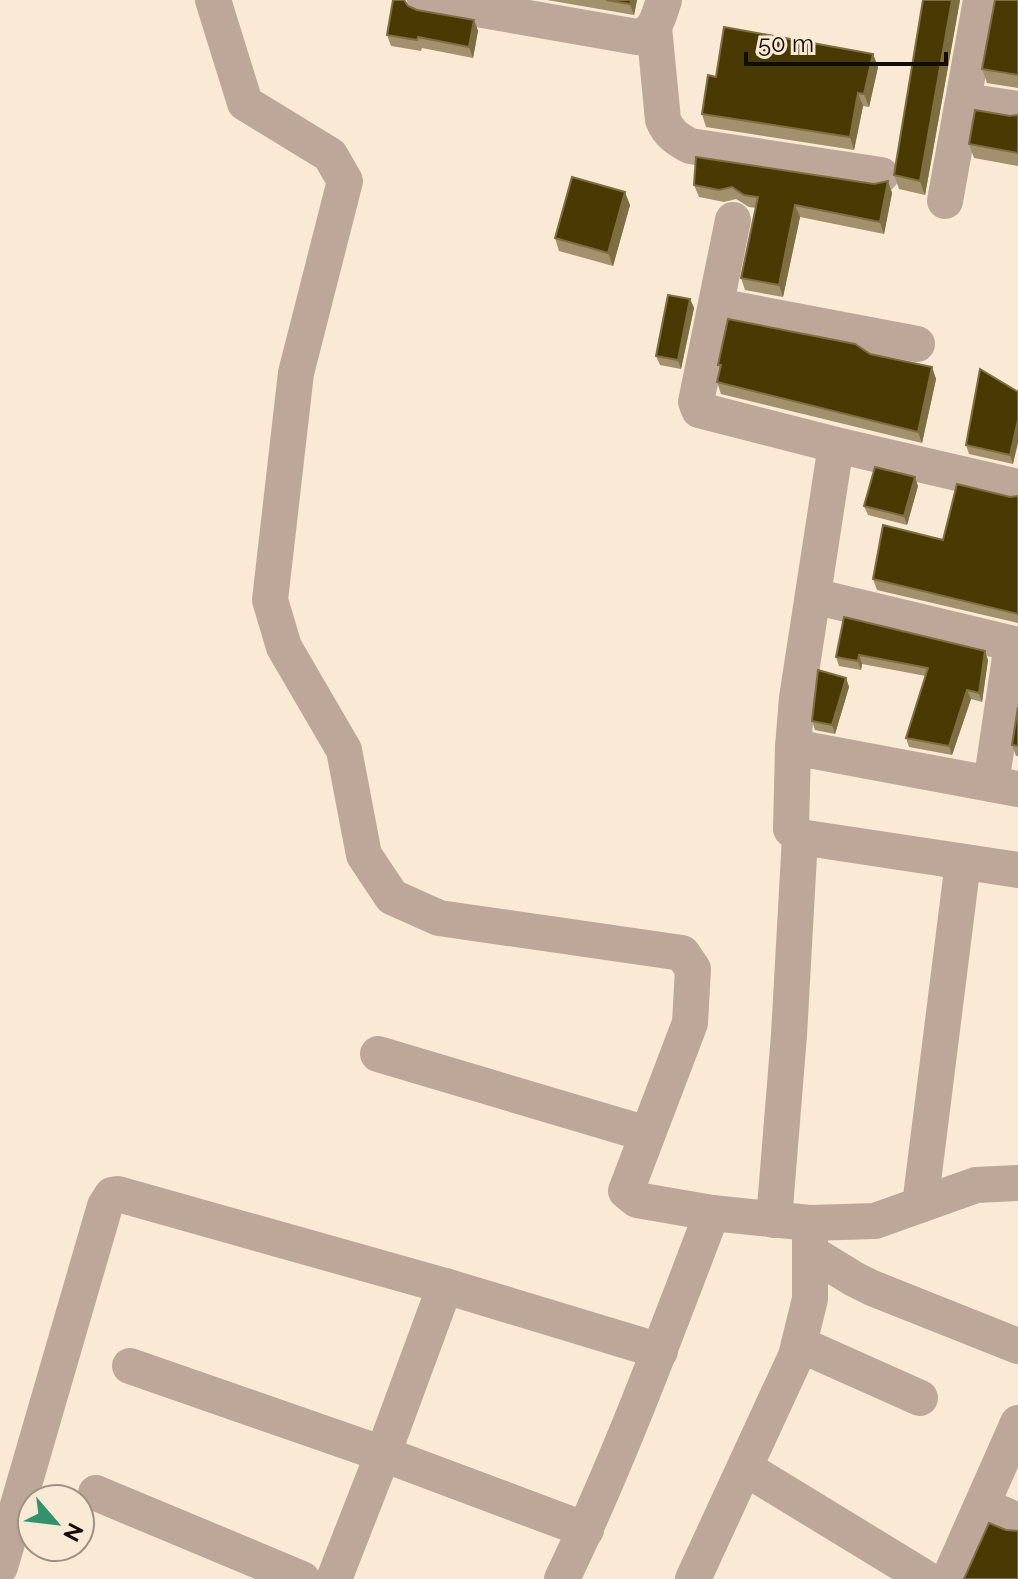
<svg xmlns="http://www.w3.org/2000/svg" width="1018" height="1579" font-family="Raleway,sans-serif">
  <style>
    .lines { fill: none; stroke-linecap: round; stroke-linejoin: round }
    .minor { stroke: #bda799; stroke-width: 36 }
    .wall { fill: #a2916c }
    .shaded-wall { fill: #7e6e41 }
    .building { fill: #493902; stroke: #7e6e41; stroke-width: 2 }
  </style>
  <rect width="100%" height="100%" fill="#fae9d5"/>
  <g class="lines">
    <g class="minor">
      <polyline points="213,0 245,103 330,155 345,181 296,373 270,600 284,647 344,750 364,855 392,897 439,918 682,953 693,969 690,1023 626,1191 637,1200 712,1213 810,1223 875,1221 976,1185 1018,1183"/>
      <path d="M425 0 637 37C655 35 659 15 664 0"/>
      <path d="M654 27 663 120C669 134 677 139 690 146L881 175"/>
      <polyline points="964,101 1018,109"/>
      <polyline points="945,201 981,0"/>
      <polyline points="733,220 696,402 699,410 836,445 1018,487"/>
      <polyline points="717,306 917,344"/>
      <polyline points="836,445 797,698 793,747 791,829 800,837 1018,870"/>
      <polyline points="813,596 1018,645"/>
      <polyline points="793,747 1018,789"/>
      <polyline points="991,784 1012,644"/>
      <polyline points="378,1054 647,1134"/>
      <polyline points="920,1205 963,862"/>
      <polyline points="774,1220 789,1035 800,837"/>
      <polyline points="810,1252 854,1279 872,1288 1018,1346"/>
      <polyline points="799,1344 920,1398"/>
      <polyline points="130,1366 383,1454 586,1530"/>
      <polyline points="745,1468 927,1579"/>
      <polyline points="96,1493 302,1579"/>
      <polyline points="982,1505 1018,1521"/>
      <polyline points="0,1567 105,1206 112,1195 118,1194 445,1286 660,1351"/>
      <polyline points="334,1579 383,1454 445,1286"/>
      <path d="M562 1579C619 1460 665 1336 712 1213"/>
      <polyline points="693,1579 796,1356 810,1299 810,1223"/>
      <polyline points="949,1579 1018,1423"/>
    </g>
  </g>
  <g class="wall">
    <polygon points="547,0 637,0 634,15"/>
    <polygon points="923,0 960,0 925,195 899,189 894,175"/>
    <polygon points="1018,0 1018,88 987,83 982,69"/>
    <polygon points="408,6 417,10 474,20 478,31 473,58 422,48 421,51 391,46 387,35"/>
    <polygon points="873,54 878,67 869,107 863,106 854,150 706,127 702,114 716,77"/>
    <polygon points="1018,115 1018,166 974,158 969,144 1010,116"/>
    <polygon points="888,181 892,193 884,234 800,217 783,297 745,290 741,278 756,208 749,207 736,199 724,202 699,197 694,185 874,184"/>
    <polygon points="630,205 613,266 559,251 555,238"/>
    <polygon points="690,299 694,308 681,369 660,365 656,356"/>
    <polygon points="870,354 932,367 936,379 922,443 721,394 717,382 720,369 718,365"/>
    <polygon points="1018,392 1013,464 969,454 966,445"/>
    <polygon points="918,486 907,525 868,515 864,506"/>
    <polygon points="1018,496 1018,623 877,590 873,579 943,540 1010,497"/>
    <polygon points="844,617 988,660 982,702 971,699 952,755 909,747 906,738 926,676 862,664 861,670 839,666 836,657"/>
    <polygon points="846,678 849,687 835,734 815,730 812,721"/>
    <polygon points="1018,707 1018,756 1016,756 1012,745"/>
  </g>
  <g class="shaded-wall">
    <polygon points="631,0 637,0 634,15 630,4"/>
    <polygon points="952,0 960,0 925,195 920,181"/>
    <polygon points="474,20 478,31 473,58 469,47"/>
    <polygon points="873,54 878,67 869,107 864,94"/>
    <polygon points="858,93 863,106 854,150 850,137"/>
    <polygon points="888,181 892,193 884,234 880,222"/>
    <polygon points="625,192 630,205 613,266 608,253"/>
    <polygon points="795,205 800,217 783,297 779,285"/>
    <polygon points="690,299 694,308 681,369 678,360"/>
    <polygon points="932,367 936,379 922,443 918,432"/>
    <polygon points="1018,420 1018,443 1013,464 1010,455"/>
    <polygon points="915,477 918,486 907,525 904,516"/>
    <polygon points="985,651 988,660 982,702 979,693"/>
    <polygon points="859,655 862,664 861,670 858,661"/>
    <polygon points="846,678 849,687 835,734 832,725"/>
    <polygon points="967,690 971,699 952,755 949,746"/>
  </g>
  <g class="building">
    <polygon points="393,0 404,0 408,6 417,10 474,20 469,47 418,37 417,40 387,35"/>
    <polygon points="606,0 631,0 630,4"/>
    <polygon points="923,0 952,0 920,181 894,175"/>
    <polygon points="995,0 1018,0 1018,75 982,69"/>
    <polygon points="724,27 873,54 864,94 858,93 850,137 702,114 708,75 716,77"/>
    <polygon points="975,110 1010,116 1018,115 1018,153 969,144"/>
    <polygon points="696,157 874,184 888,181 880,222 795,205 779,285 741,278 758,197 744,195 732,187 719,190 694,185"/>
    <polygon points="572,177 625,192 608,253 555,238"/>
    <polygon points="668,295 690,299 678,360 656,356"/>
    <polygon points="728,319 855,344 870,354 932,367 918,432 717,382 721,365 718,365"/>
    <polygon points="980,369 1018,392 1018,420 1010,455 966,445"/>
    <polygon points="875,467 915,477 904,516 864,506"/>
    <polygon points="957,484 1010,497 1018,496 1018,614 873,579 883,525 943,540"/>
    <polygon points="844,617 985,651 979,693 967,690 949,746 906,738 928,668 859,655 858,661 836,657"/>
    <polygon points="818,670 846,678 832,725 812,721"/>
    <polygon points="1018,707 1018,746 1012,745"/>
    <polygon points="989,1523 1006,1530 1018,1531 1018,1579 964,1579"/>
  </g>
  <g transform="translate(56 1523) rotate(118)"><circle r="38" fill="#fae9d5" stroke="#9d9182" stroke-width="2"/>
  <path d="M0-6L14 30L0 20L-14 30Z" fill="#32926b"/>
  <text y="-12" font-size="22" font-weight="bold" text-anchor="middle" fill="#120c06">N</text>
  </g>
  <path d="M746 52v12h200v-12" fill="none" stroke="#120c06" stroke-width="4"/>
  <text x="758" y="52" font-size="24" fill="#120c06" stroke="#fae9d5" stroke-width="6" paint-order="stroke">50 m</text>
</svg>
